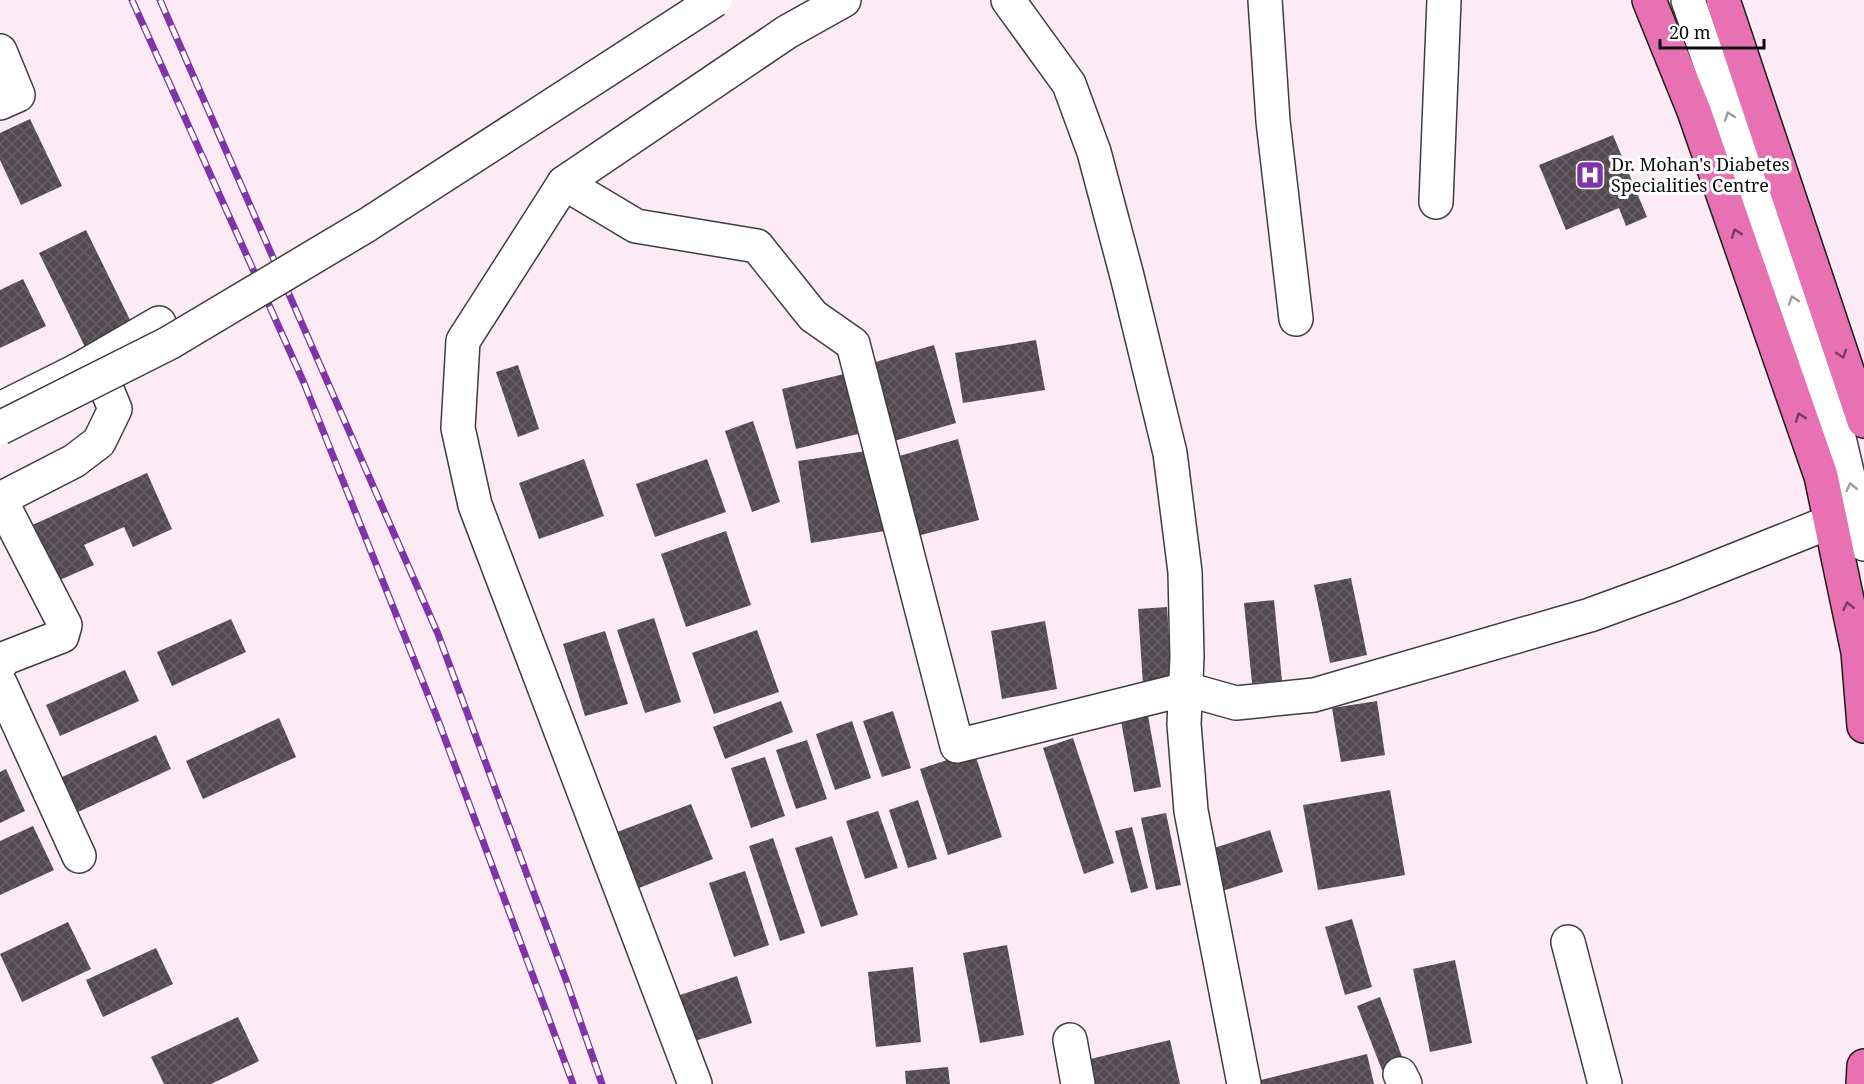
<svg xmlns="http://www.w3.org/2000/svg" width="1864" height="1084" font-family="'Noto Serif',serif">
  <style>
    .building { fill: url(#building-cross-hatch) }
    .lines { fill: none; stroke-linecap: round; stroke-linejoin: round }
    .minor-casing { stroke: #3e3e3e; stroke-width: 36 }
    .major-casing { stroke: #1c1c1c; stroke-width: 36 }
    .minor { stroke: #fff; stroke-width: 33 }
    .major { stroke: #e771b3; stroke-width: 33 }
    .rail-casing { stroke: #7f35a9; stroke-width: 7 }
    .rail { stroke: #fff; stroke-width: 4.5; stroke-dasharray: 14; stroke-linecap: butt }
    .minor-bridge-casing { stroke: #3e3e3e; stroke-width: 36; stroke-linecap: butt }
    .minor-bridge { stroke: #fff; stroke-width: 33 }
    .oneway { stroke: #9d9d9d }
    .oneway2 { stroke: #793e5f }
    .labels { text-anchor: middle; stroke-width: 6; stroke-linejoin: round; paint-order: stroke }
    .poi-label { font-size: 18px; fill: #0b0b0b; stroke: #fff; text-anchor: start }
  </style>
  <defs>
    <pattern id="building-cross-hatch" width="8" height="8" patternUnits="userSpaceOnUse" patternTransform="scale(1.5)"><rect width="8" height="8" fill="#524951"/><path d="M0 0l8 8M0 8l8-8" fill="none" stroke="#665f65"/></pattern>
  </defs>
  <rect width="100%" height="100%" fill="#fcebf4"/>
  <g class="building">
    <polygon points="30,119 62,186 21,205 0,160 0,133"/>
    <polygon points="1613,135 1647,217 1626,226 1619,208 1566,230 1539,165"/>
    <polygon points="86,230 133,326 86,349 39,253"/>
    <polygon points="23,279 46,326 0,348 0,290"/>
    <polygon points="1036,340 1045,390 963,403 955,353"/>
    <polygon points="934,345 956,423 894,441 872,363"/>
    <polygon points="518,365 539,429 518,437 496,372"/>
    <polygon points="844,374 858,434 796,449 782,389"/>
    <polygon points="753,421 780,502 752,512 725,431"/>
    <polygon points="958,439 979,520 917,536 896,457"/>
    <polygon points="873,450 885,531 811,543 798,461"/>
    <polygon points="584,459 604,516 539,539 519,483"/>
    <polygon points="707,459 726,512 655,537 636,484"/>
    <polygon points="147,473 172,529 133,547 124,527 84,545 94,565 53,583 28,527"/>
    <polygon points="726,531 751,605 686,627 661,554"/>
    <polygon points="1351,578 1367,655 1330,663 1314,585"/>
    <polygon points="1274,600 1282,681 1252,683 1244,603"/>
    <polygon points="1167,607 1172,683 1143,685 1138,609"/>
    <polygon points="654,618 681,702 645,713 617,630"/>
    <polygon points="231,619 246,652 172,686 157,652"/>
    <polygon points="1045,621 1057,689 1002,699 991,631"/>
    <polygon points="757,630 779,692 714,714 692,653"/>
    <polygon points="605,631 628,704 585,716 563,644"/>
    <polygon points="125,670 139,701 60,736 46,705"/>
    <polygon points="781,701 793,732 725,759 713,727"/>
    <polygon points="1377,701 1385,755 1341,762 1332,708"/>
    <polygon points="893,711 911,768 882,777 863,721"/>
    <polygon points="1148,716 1161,787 1134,792 1121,721"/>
    <polygon points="279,718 296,757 203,799 186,761"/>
    <polygon points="852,721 871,778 835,790 816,734"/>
    <polygon points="156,735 171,769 78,812 62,777"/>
    <polygon points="1073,738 1114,863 1084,874 1043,748"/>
    <polygon points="807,740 827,799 796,809 776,750"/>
    <polygon points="974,751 1002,837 948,855 920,769"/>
    <polygon points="765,757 785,816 751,828 731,768"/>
    <polygon points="6,769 25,811 0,823 0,772"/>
    <polygon points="1390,790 1405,875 1318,890 1303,805"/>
    <polygon points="918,800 937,859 908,868 889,810"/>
    <polygon points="691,804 713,859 639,888 617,832"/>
    <polygon points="878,811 898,868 865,879 846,821"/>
    <polygon points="1166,813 1181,885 1156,890 1141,818"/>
    <polygon points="33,826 54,870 0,895 0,841"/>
    <polygon points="1132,827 1148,888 1131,893 1115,831"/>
    <polygon points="1270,830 1283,872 1222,891 1208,850"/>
    <polygon points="832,836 858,915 821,927 795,848"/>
    <polygon points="773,838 805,933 780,941 749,846"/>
    <polygon points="745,871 769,945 734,957 709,883"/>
    <polygon points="1352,919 1372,987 1345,995 1325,927"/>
    <polygon points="68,922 91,969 22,1002 0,954"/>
    <polygon points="1007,945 1024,1035 980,1043 963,953"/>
    <polygon points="156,948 173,984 103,1017 86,980"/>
    <polygon points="1455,960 1472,1043 1430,1052 1413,969"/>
    <polygon points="913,967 921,1042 876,1047 868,972"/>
    <polygon points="737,976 752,1023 695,1041 680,995"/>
    <polygon points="1380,997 1404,1062 1382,1070 1357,1006"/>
    <polygon points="238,1017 259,1061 211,1084 164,1084 151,1057"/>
    <polygon points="1170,1040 1180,1084 1092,1084 1086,1060"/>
    <polygon points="1367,1054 1374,1084 1254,1084 1253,1082"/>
    <polygon points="948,1067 950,1084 906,1084 905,1071"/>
  </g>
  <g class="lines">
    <g class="minor-casing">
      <g id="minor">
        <polyline points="1008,0 1069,84 1094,152 1127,276 1170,453 1185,572 1187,657 1184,724 1191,811 1244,1084"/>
        <polyline points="1265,0 1273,121 1296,319"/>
        <polyline points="1688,0 1835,421 1864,544"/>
        <polyline points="0,51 18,95 0,103"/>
        <polyline points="564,183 636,226 757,246 813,316 853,344 957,746 1186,689 1236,703 1314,695 1590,615 1675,584 1830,522"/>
        <polyline points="1436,202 1444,0"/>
        <polyline points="0,409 78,370 159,323"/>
        <polyline points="0,499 74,461 99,442 115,409 100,373 78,370"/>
        <polyline points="0,665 3,659 62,636 65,625 0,499"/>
        <polyline points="0,683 79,856"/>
        <polyline points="1568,942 1605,1084"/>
        <polyline points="1070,1040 1078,1084"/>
        <polyline points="1400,1074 1405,1084"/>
        <polyline points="695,1084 475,505 458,428 463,341 564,183 787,32 844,0"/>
      </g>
    </g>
    <g class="major-casing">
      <g id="major">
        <polyline points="1649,0 1694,111 1821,476 1858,652 1864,726"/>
        <polyline points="1723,0 1864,421"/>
        <polyline points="1863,1084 1864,1066"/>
      </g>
    </g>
    <use href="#minor" class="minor"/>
    <use href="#major" class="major"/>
    <g class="rail-casing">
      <g id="rail">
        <polyline points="132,0 304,383 438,720 573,1084"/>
        <polyline points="160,0 438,634 566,980 602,1084"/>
      </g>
    </g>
    <use href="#rail" class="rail"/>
    <g class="minor-bridge-casing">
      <polyline id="minor-bridge" points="0,428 169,343 367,225 715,0"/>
    </g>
    <use href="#minor-bridge" class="minor-bridge"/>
  </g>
  <defs><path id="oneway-chevron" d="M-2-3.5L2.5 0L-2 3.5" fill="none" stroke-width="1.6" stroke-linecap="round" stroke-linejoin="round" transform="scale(1.5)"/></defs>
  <g class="oneway">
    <use href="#oneway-chevron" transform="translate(1729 116) rotate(-110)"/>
    <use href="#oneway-chevron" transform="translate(1793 300) rotate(-109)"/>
    <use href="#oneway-chevron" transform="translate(1851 487) rotate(-103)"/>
  </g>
  <g class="oneway2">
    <use href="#oneway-chevron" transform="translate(1736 233) rotate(-109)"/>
    <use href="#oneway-chevron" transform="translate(1842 354) rotate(72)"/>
    <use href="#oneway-chevron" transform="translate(1800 417) rotate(-109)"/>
    <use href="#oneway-chevron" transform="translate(1848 606) rotate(-102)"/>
  </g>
  <defs>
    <g id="hospital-square" transform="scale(1.5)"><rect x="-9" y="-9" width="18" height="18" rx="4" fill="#7f35a9" stroke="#fff"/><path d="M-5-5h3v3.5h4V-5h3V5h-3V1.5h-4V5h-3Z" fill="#fff"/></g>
  </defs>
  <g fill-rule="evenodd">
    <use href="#hospital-square" x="1590" y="175"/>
  </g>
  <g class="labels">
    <g class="poi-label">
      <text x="1611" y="171">Dr. Mohan's Diabetes<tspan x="1611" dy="21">Specialities Centre</tspan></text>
    </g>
  </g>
  <path d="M1660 39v9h104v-9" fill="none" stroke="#0b0b0b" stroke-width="3"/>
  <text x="1669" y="39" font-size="18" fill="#0b0b0b" stroke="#ffffff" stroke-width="4.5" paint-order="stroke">20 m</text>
</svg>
